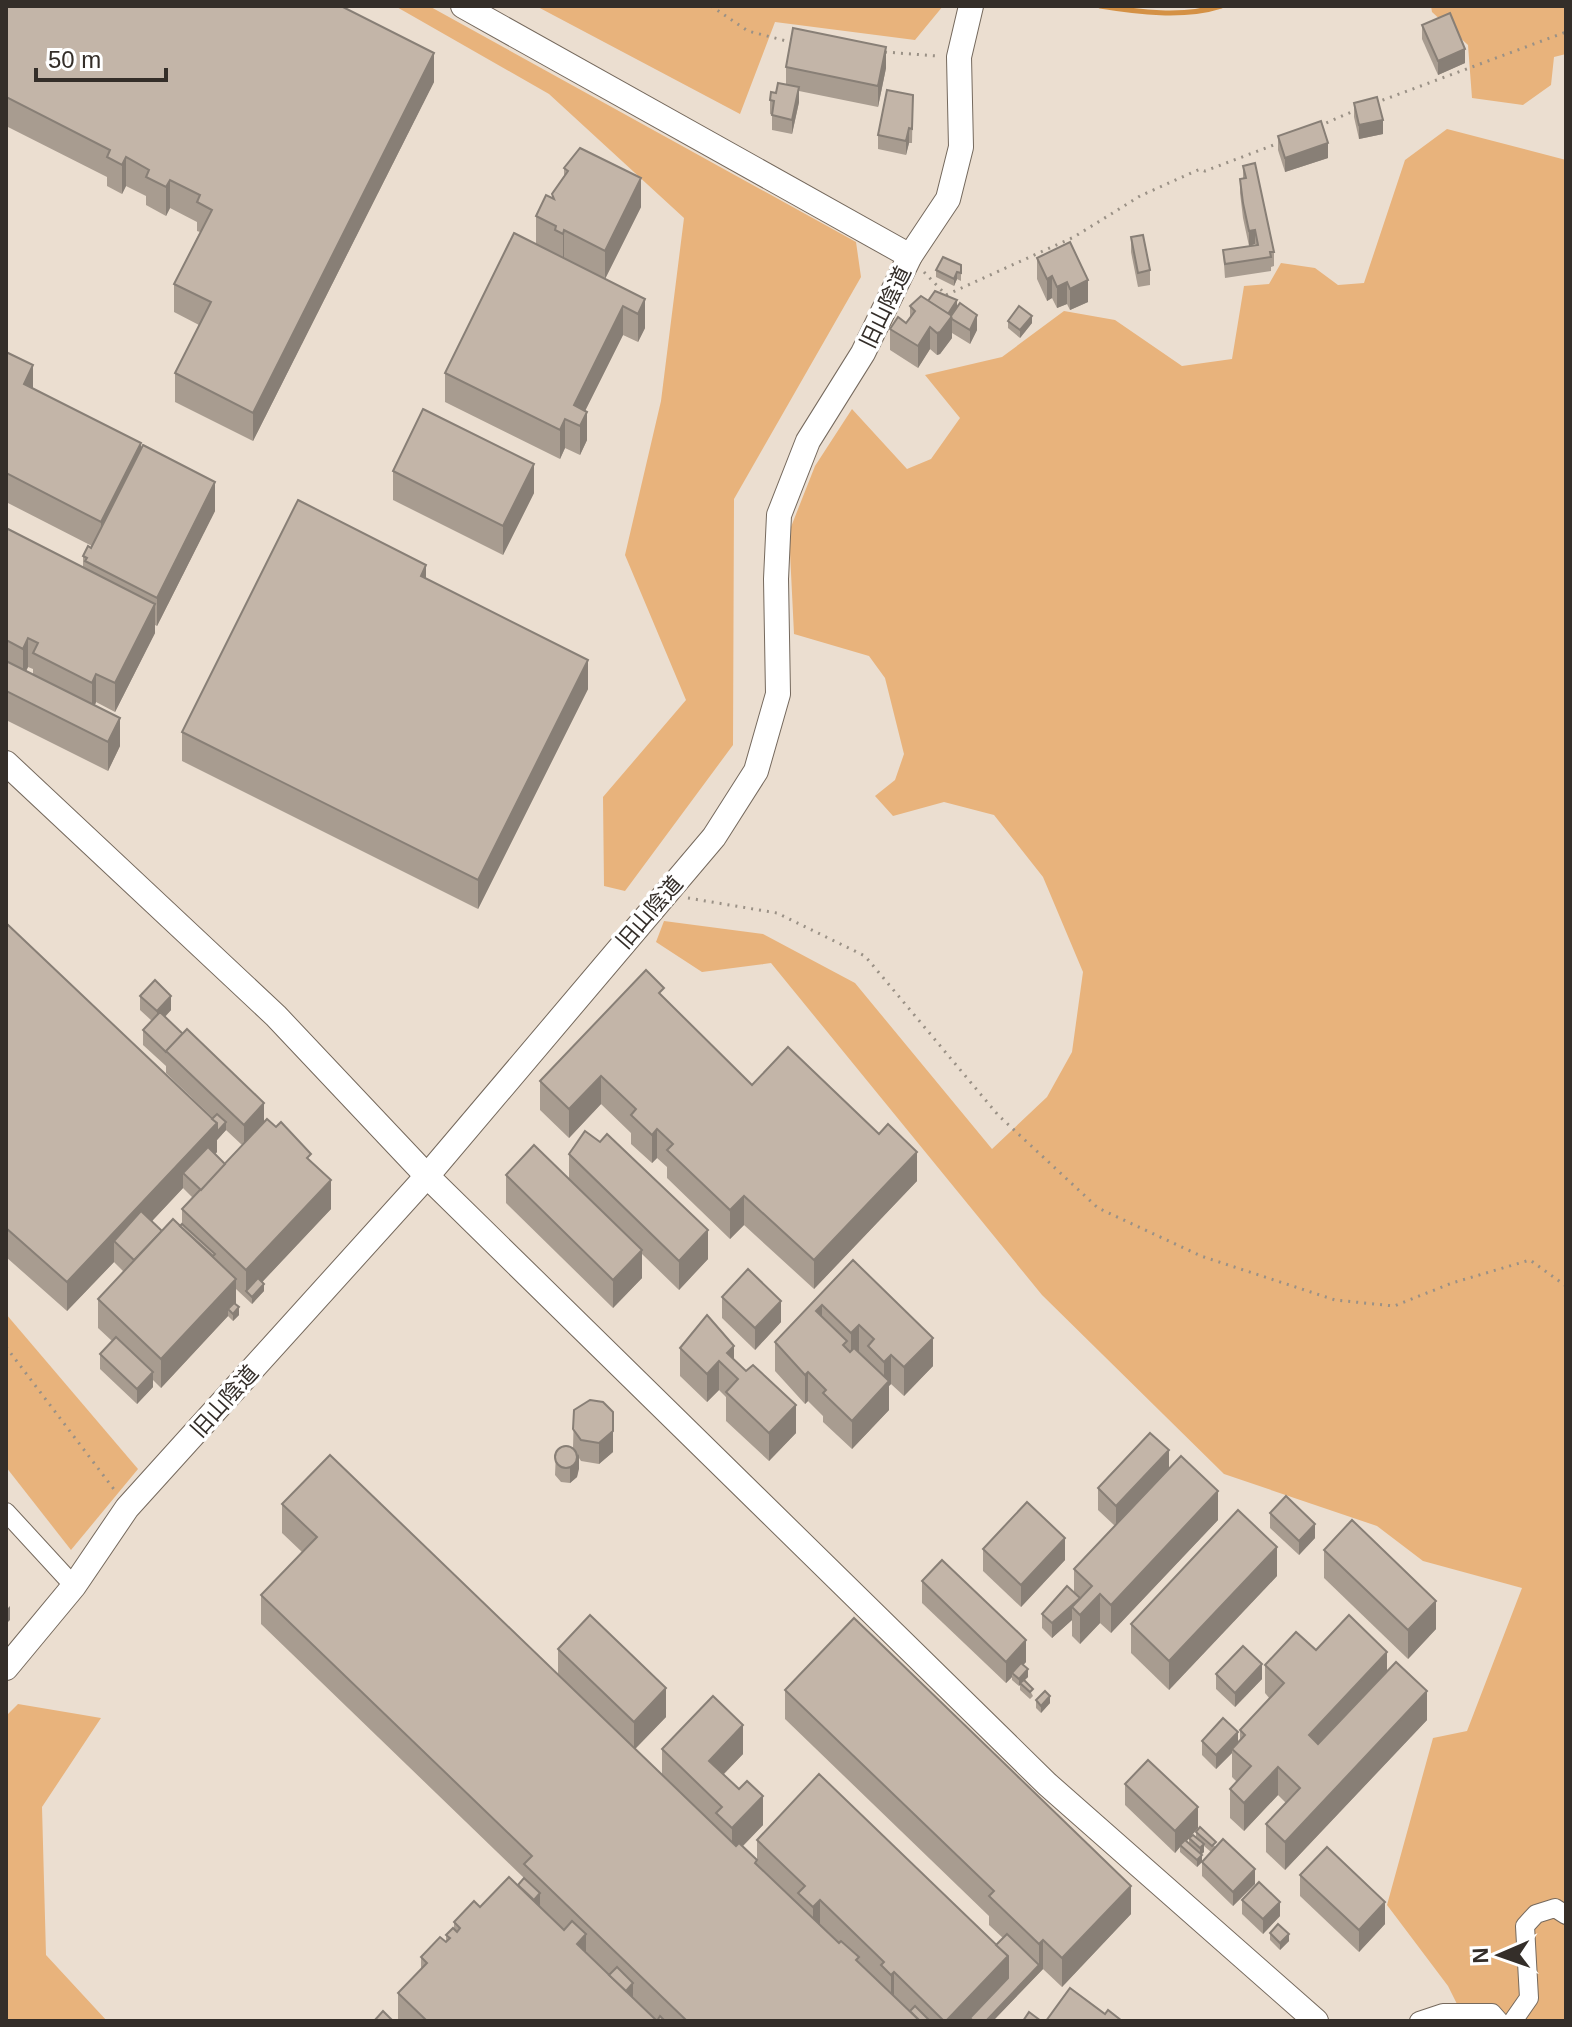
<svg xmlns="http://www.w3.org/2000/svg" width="1572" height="2027" font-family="Arial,'Noto Sans JP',sans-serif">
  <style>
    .green { fill: #e8b37c }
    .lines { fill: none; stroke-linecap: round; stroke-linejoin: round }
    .stream { stroke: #d49145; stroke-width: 5 }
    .street-casing { stroke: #75695d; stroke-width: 20 }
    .secondary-casing { stroke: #75695d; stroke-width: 26 }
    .path { stroke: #9a9186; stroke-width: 3; stroke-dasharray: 2 6; stroke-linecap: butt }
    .street { stroke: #fff; stroke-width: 18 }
    .secondary { stroke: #fff; stroke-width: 24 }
    .wall { fill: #a89c90; fill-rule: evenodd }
    .shaded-wall { fill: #887f76 }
    .building { fill: #c3b5a8; stroke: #887f76; stroke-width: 2 }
    .labels { text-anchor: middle; stroke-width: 7; stroke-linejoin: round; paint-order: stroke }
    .street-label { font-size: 22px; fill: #342e29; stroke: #fff }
  </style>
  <rect width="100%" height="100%" fill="#ebded0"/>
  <g class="green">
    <polygon points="395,6 429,6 856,242 861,277 734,499 733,745 625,891 604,886 603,797 686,700 625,555 661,401 684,218 549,94"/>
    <polygon points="536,6 943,6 915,40 775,22 740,114"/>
    <polygon points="1431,6 1566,6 1566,54 1554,57 1551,85 1523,105 1472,98 1468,45 1432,12"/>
    <polygon points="1447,129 1566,160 1566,2021 1511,2021 1504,2012 1460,2010 1448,1986 1387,1905 1433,1738 1467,1731 1522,1588 1423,1561 1377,1526 1224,1474 1042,1295 771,963 702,972 656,942 664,921 763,934 855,983 992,1149 1047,1097 1072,1052 1083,972 1043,877 994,815 944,802 893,816 875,796 895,780 904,754 885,678 869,656 794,634 789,532 815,466 852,409 907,469 931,459 960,418 925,375 1002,357 1064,311 1115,320 1182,366 1232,359 1244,286 1269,284 1281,263 1315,268 1338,285 1364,283 1405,160"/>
    <polygon points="6,1314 138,1469 71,1550 6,1467"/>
    <polygon points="18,1704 101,1718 42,1807 46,1955 107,2021 6,2021 6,1716"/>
  </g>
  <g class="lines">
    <path class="stream" d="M1100 6C1137 12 1184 18 1221 6"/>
    <g class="street-casing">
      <g id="street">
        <polyline points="6,1512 74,1586"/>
        <polyline points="1419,2021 1443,2013 1492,2013 1499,2021"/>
        <polyline points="1513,2021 1529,1998 1525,1926 1536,1914 1555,1908 1566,1915"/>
      </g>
    </g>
    <g class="secondary-casing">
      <g id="secondary">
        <polyline points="463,6 910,256"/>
        <polyline points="6,763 276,1016 427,1176 1047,1784 1316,2021"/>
        <polyline points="6,1668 74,1586 127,1508 427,1176 714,837 756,771 778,694 776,579 779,515 808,441 863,353 910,256 948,199 961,147 959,57 971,6"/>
      </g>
    </g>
    <g class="path">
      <polyline points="711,6 748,31 794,43"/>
      <polyline points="885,52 937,56"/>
      <polyline points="1375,103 1566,32"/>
      <polyline points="1319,126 1356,110"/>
      <polyline points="924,272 946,295 1074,237 1140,196 1200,169 1205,171 1279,143"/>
      <polyline points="688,898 777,913 865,956 998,1115 1098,1208 1201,1256 1335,1300 1394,1306 1452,1283 1530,1260 1566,1286"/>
      <polyline points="6,1347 116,1492"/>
    </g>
    <use href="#street" class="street"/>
    <use href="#secondary" class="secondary"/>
  </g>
  <g class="wall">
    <polygon points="6,6 434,82 253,441 175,402 175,373 199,325 174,312 174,284 200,232 197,231 197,222 170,208 166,216 146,205 146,196 126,186 122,194 107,186 107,177 6,126"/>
    <polygon points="1422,25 1465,63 1438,75 1422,39"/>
    <polygon points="786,67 886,68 878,107 799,91 799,102 792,134 772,130 772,115 770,114 770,100 786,85"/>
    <polygon points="913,95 912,143 909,143 906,155 878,149 878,135"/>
    <polygon points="1354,103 1383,134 1359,139 1354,117"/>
    <polygon points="1278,136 1328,158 1285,172 1278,150"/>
    <polygon points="1243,166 1274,252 1274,266 1271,267 1271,271 1225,278 1223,250 1256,245 1255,244 1249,246 1243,218 1240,193 1240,179 1243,178"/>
    <polygon points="564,168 641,207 605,279 645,299 645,328 638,342 623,335 585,411 587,440 580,455 565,448 560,459 445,402 445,373 536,244 536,216 552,198 552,194 564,176"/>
    <polygon points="1131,237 1150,270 1150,285 1138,287 1131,252"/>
    <polygon points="1070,242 1088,302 1070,310 1067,304 1057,308 1052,298 1047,301 1037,279 1037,258"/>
    <polygon points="961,265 961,281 957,279 954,286 936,277 936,270"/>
    <polygon points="928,301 957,307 977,330 970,344 952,333 952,338 940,354 937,355 930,349 918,368 890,350 890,329 906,323 910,318 910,306"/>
    <polygon points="1008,321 1032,323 1020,338 1008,328"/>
    <path d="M6 352 33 388 141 448 215 511 157 626 155 625V633L115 712 96 702 95 705 120 746 108 771 6 720V528L83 567V556L92 546 6 502ZM28 667 33 669V674L26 671Z"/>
    <polygon points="393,471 534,493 503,555 393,500"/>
    <polygon points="426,579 588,689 478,909 182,761 182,732"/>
    <path d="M6 923 212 1119 213 1118 166 1073V1066L143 1045V1030L152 1021 140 1010V996L171 1010 165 1017 264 1122 311 1162 331 1209 262 1282 264 1291 252 1304 236 1289V1305L239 1315 233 1321 228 1316 161 1388 153 1380V1387L137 1404 100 1369V1354L112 1341 98 1328V1299L124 1272 114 1262 67 1311 6 1257ZM226 1130 242 1145 225 1164 215 1154 217 1152V1140ZM183 1188 193 1198 182 1209V1224L180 1226 162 1231 152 1221Z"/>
    <polygon points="664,998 752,1085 917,1181 814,1289 744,1225 730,1239 667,1178 667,1167 657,1158 652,1163 631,1144 631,1133 601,1104 569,1138 540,1110 540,1081"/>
    <polygon points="569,1154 708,1259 679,1290 642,1254 642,1278 613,1308 506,1203 506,1175 569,1178"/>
    <polygon points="853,1260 933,1366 904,1396 891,1384 889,1386 889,1410 852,1449 823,1422 823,1416 808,1401 805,1404 775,1371 775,1342"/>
    <polygon points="722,1297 781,1322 755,1350 722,1318"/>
    <polygon points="680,1348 734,1360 796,1433 769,1461 726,1421 726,1397 719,1390 707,1402 680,1376"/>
    <polygon points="574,1410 613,1452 599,1464 581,1461 579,1458 577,1477 570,1483 561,1482 555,1475 556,1452 573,1448"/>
    <polygon points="1169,1470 1218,1520 1111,1633 1100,1623 1080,1644 1072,1636 1072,1620 1052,1638 1042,1628 1042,1614 1074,1593 1074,1569 1115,1526 1098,1510 1098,1488"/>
    <polygon points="282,1504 558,1675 558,1649 666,1717 635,1749 662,1774 662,1749 743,1754 724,1774 763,1825 743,1846 757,1860 757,1840 996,1945 1003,1938 989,1925 989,1916 785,1719 785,1690 1131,1914 1062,1987 1043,1969 993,2021 398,2021 398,1993 421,1969 421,1957 446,1942 446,1935 454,1929 454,1922 518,1885 524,1878 261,1624 261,1595 302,1552 282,1533"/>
    <polygon points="1270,1513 1315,1538 1299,1555 1270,1528"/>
    <polygon points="983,1549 1065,1560 1021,1607 983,1571"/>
    <polygon points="1324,1550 1436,1629 1408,1659 1324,1578"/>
    <polygon points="1277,1576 1169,1690 1131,1653 1131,1624"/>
    <polygon points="922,1581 1026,1662 1023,1665 1028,1677 1024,1680 1033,1696 1030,1699 1020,1690 1020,1684 1019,1686 1012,1680 1012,1677 1006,1683 922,1603"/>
    <polygon points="1316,1650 1387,1671 1427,1720 1285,1870 1266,1852 1266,1824 1286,1803 1278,1795 1244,1831 1230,1818 1230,1789 1237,1782 1232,1777 1232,1753 1216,1769 1202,1755 1202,1741 1238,1742 1240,1740 1240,1730 1270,1699 1265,1693 1265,1665"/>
    <polygon points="1216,1674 1262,1679 1235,1707 1216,1689"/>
    <polygon points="1036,1700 1050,1703 1041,1713 1036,1708"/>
    <polygon points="1125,1784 1198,1828 1187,1841 1189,1843 1189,1838 1196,1838 1196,1832 1216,1847 1255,1884 1233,1906 1202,1876 1202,1862 1211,1852 1204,1846 1204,1852 1201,1854 1202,1862 1197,1867 1180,1852 1180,1847 1175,1853 1125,1805"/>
    <polygon points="1300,1875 1385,1924 1359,1952 1300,1896"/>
    <polygon points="1242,1900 1280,1916 1263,1934 1242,1914"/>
    <polygon points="1270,1933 1289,1941 1280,1950 1270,1940"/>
  </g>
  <g class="shaded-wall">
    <polygon points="886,47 886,68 878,107 878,86"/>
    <polygon points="1465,49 1465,63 1438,75 1438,61"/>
    <polygon points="434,53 434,82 253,441 253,413"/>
    <polygon points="799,87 799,102 792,134 792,120"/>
    <polygon points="1383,120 1383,134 1359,139 1359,125"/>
    <polygon points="909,128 909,143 906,155 906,141"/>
    <polygon points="1328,143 1328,158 1285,172 1285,158"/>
    <polygon points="126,157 126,186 122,194 122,165"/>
    <polygon points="641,178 641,207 605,279 605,251"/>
    <polygon points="170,180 170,208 166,216 166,187"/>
    <polygon points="564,230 564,259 563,262 563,234"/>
    <polygon points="1255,230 1255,244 1249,246 1249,231"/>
    <polygon points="957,272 957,279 954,286 954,279"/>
    <polygon points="1052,276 1052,298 1047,301 1047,279"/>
    <polygon points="1088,280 1088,302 1070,310 1070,289"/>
    <polygon points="1067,282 1067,304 1057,308 1057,287"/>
    <polygon points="645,299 645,328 638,342 638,314"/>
    <polygon points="957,300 957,315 952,319 952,338 940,354 937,355 937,333 946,317"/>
    <polygon points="623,306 623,335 578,425 574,405"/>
    <polygon points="977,315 977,330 970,344 970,330"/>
    <polygon points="1032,316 1032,323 1020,338 1020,330"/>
    <polygon points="930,327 930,349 918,368 918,346"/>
    <polygon points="33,365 33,394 24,384"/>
    <polygon points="587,412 587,440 580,455 580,426"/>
    <polygon points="565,419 565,448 560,459 560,430"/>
    <polygon points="141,443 141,472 101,550 101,522"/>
    <polygon points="534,464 534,493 503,555 503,526"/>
    <polygon points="215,482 215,511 157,626 157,598"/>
    <polygon points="426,565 426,593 421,576"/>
    <polygon points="155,604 155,633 115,712 115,683"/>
    <polygon points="28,638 28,667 23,677 23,649"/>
    <polygon points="588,660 588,689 478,909 478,880"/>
    <polygon points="96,674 96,702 92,712 92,683"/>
    <polygon points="120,718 120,746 108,771 108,742"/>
    <polygon points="171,996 171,1010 157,1025 157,1011"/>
    <polygon points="601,1076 601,1104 569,1138 569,1109"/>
    <polygon points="264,1103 264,1125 244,1147 244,1125"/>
    <polygon points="226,1122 226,1130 217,1140 217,1152 190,1180 183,1173 183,1188 124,1251 114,1241 114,1262 67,1311 67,1282 217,1123"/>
    <polygon points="657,1129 657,1158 652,1163 652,1135"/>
    <polygon points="917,1152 917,1181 814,1289 814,1260"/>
    <polygon points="331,1180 331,1209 250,1295 246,1291 246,1270"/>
    <polygon points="744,1196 744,1225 730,1239 730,1210"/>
    <polygon points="708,1230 708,1259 679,1290 679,1261"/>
    <polygon points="642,1250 642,1278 613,1308 613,1280"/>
    <polygon points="236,1279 236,1308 228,1309 228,1316 161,1388 161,1359"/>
    <polygon points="264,1284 264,1291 252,1304 252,1297"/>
    <polygon points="781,1301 781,1322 755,1350 755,1328"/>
    <polygon points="822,1305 822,1333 816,1311"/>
    <polygon points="239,1307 239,1315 233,1321 233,1314"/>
    <polygon points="859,1325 859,1354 851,1361 851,1333"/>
    <polygon points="933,1338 933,1366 904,1396 904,1367"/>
    <polygon points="734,1346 734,1374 727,1353"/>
    <polygon points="891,1355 891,1384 889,1386 889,1410 852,1449 852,1421 884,1386 884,1362"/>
    <polygon points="719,1361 719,1390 707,1402 707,1374"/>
    <polygon points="153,1372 153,1387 137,1404 137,1389"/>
    <polygon points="808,1372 808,1401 805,1404 805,1375"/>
    <polygon points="796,1405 796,1433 769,1461 769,1433"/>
    <polygon points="613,1431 613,1452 599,1464 599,1443"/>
    <polygon points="1169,1450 1169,1472 1116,1527 1116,1506"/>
    <polygon points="579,1454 579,1469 577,1477 570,1483 570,1468"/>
    <polygon points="1218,1491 1218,1520 1111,1633 1111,1605"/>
    <polygon points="1315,1524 1315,1538 1299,1555 1299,1541"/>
    <polygon points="1065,1538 1065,1560 1021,1607 1021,1585"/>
    <polygon points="1277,1547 1277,1576 1169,1690 1169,1661"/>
    <polygon points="1100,1594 1100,1623 1080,1644 1080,1615"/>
    <polygon points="1080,1598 1072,1607 1072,1620 1052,1638 1052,1623"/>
    <polygon points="1436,1601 1436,1629 1408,1659 1408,1630"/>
    <polygon points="10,1606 10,1620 6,1624 6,1610"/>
    <polygon points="1026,1640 1026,1662 1014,1675 1012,1673 1012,1677 1006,1683 1006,1662"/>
    <polygon points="1387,1652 1387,1681 1309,1763 1309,1735"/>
    <polygon points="1262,1664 1262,1679 1235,1707 1235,1693"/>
    <polygon points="1028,1669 1028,1677 1019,1686 1019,1679"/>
    <polygon points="666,1688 666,1717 634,1750 634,1722"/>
    <polygon points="1427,1691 1427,1720 1285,1870 1285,1842"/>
    <polygon points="1050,1696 1050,1703 1041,1713 1041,1706"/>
    <polygon points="743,1725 743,1754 709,1789 709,1761"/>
    <polygon points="1238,1732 1238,1747 1232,1749 1232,1753 1216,1769 1216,1755"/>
    <polygon points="1278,1767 1278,1795 1244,1831 1244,1803"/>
    <polygon points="763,1796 763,1825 732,1857 732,1828"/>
    <polygon points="1198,1807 1198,1828 1182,1846 1180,1845 1180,1847 1175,1853 1175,1831"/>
    <polygon points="1204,1844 1204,1852 1200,1856 1200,1848"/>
    <polygon points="1202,1855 1202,1862 1197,1867 1197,1860"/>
    <polygon points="1255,1869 1255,1884 1233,1906 1233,1892"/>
    <polygon points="1131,1886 1131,1914 1062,1987 1062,1958"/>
    <polygon points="540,1893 540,1908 526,1908"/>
    <polygon points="820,1900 820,1929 813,1936 813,1907"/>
    <polygon points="1280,1902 1280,1916 1263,1934 1263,1919"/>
    <polygon points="1385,1902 1385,1924 1359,1952 1359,1930"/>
    <polygon points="586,1934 586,1963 577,1944"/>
    <polygon points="1289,1934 1289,1941 1280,1950 1280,1943"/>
    <polygon points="1043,1940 1043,1969 993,2021 986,2021 1039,1965 1039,1944"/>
    <polygon points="1008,1956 1008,1985 970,2018 970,2021 946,2021"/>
    <polygon points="894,1972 894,2001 891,2004 891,1975"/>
    <polygon points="633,1983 633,1997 618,1998"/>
  </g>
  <g class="building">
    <polygon points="6,6 341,6 434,53 253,413 175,373 211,302 174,284 212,210 197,202 200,195 170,180 166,187 146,177 149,170 126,157 122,165 107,157 110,150 6,97"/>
    <polygon points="1450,13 1465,49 1438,61 1422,25"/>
    <polygon points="793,28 886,47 878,86 786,67"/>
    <polygon points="778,83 799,87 792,120 772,115 774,101 770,100 771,92 776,93"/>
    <polygon points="887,90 913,95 912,129 909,128 906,141 878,135"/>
    <polygon points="1377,97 1383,120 1359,125 1354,103"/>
    <polygon points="1321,121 1328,143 1285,158 1278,136"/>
    <polygon points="580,148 641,178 605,251 564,230 563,234 555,230 556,226 536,216 546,195 554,199 552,194 568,171 564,168"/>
    <polygon points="1255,163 1274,252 1270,252 1271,257 1225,264 1223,250 1258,245 1255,230 1249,231 1243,203 1240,179 1246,178 1243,166"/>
    <polygon points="514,233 645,299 638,314 623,306 574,405 587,412 580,426 565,419 560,430 445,373"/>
    <polygon points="1143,235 1150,270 1138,273 1131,237"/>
    <polygon points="1070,242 1088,280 1070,289 1067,282 1057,287 1052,276 1047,279 1037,258"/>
    <polygon points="943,257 961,265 961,273 957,272 954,279 936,270"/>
    <polygon points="935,291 957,300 948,314 928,301"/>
    <polygon points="921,296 952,316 940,332 937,333 930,327 918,346 890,329 898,317 906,323 915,311 910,306"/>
    <polygon points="960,303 977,315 970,330 952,319 951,316"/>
    <polygon points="1019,306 1032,316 1020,330 1008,321"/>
    <polygon points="6,352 33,365 24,384 141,443 101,522 6,473"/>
    <polygon points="423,409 534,464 503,526 393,471"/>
    <polygon points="143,445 215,482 157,598 85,561 87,558 83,556 88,546 91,548"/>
    <polygon points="298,500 426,565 421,576 588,660 478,880 182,732"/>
    <polygon points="6,528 155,604 115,683 96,674 92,683 33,653 38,643 28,638 23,649 6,640"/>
    <polygon points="6,661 120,718 108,742 6,691"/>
    <polygon points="6,923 217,1123 67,1282 6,1228"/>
    <polygon points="646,970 664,988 659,993 752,1085 788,1047 879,1134 888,1124 917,1152 814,1260 744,1196 730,1210 667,1150 673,1144 657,1129 652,1135 631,1115 636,1109 601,1076 569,1109 540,1081"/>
    <polygon points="155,980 171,996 157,1011 140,996"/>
    <polygon points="160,1012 183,1034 166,1052 143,1030"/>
    <polygon points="187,1029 264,1103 244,1125 166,1051"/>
    <polygon points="217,1114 226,1122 217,1132 217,1123 212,1119"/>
    <polygon points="267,1119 276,1127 281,1122 311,1154 307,1158 331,1180 246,1270 182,1209"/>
    <polygon points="585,1131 600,1142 607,1134 708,1230 679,1261 569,1154"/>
    <polygon points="534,1145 642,1250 613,1280 506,1175"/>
    <polygon points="208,1147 225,1164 201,1190 183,1173"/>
    <polygon points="141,1211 162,1231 134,1260 114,1241"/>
    <polygon points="173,1219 236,1279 161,1359 98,1299"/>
    <polygon points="182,1224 215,1254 213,1256 180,1226"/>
    <polygon points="853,1260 933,1338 904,1367 891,1355 884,1362 868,1346 874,1339 859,1325 851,1333 822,1305 816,1311 847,1341 843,1345 850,1352 854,1348 889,1381 852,1421 823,1393 826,1390 808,1372 805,1375 775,1342"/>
    <polygon points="748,1269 781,1301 755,1328 722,1297"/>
    <polygon points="258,1278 264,1284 252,1297 246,1291"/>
    <polygon points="234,1303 239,1307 233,1314 228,1309"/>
    <polygon points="707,1315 734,1346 727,1353 746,1371 753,1365 796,1405 769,1433 726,1392 738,1379 719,1361 707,1374 680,1348"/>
    <polygon points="116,1337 153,1372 137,1389 100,1354"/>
    <polygon points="590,1400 603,1402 613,1412 613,1431 599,1443 581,1440 573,1429 574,1410"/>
    <polygon points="1150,1433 1169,1450 1116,1506 1098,1488"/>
    <circle cx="566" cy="1457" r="11"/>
    <polygon points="330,1455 736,1846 739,1843 757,1860 755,1863 839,1943 841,1941 859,1957 856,1960 920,2021 687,2021 524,1864 532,1856 261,1595 317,1537 282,1504"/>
    <polygon points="1181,1456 1218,1491 1111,1605 1100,1594 1080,1615 1072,1607 1092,1586 1074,1569"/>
    <polygon points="1286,1496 1315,1524 1299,1541 1270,1513"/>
    <polygon points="1027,1502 1065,1538 1021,1585 983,1549"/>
    <polygon points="1238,1510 1277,1547 1169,1661 1131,1624"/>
    <polygon points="1352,1520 1436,1601 1408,1630 1324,1550"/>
    <polygon points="942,1560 1026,1640 1006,1662 922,1581"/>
    <polygon points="1067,1586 1080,1598 1052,1623 1042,1614"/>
    <polygon points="590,1615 666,1688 634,1722 558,1649"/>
    <polygon points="1349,1615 1387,1652 1309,1735 1318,1744 1396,1662 1427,1691 1285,1842 1266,1824 1300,1788 1278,1767 1244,1803 1230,1789 1251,1766 1232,1749 1245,1735 1240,1730 1284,1683 1265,1665 1296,1632 1316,1650"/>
    <polygon points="854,1618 1131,1886 1062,1958 1043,1940 1039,1944 989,1896 994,1891 785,1690"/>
    <polygon points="1243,1646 1262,1664 1235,1693 1216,1674"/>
    <polygon points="1021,1663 1028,1669 1019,1679 1012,1673"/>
    <polygon points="1024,1680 1033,1689 1030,1692 1020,1683"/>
    <polygon points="1045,1691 1050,1696 1041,1706 1036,1700"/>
    <polygon points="713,1696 743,1725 709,1761 739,1789 747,1781 763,1796 732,1828 716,1813 722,1807 662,1749"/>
    <polygon points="1223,1718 1238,1732 1216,1755 1202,1741"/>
    <polygon points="1148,1760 1198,1807 1175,1831 1125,1784"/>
    <polygon points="819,1774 1008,1956 946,2021 944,2021 894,1972 891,1975 881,1965 884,1962 820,1900 813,1907 798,1893 805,1886 757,1840"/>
    <polygon points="1200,1827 1216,1842 1212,1846 1196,1832"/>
    <polygon points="1193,1835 1204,1844 1200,1848 1189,1838"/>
    <polygon points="1223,1839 1255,1869 1233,1892 1202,1862"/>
    <polygon points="1185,1840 1202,1855 1197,1860 1180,1845"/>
    <polygon points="1327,1847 1385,1902 1359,1930 1300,1875"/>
    <polygon points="509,1877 564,1930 572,1921 586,1934 577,1944 657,2021 427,2021 398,1993 427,1963 421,1957 440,1937 446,1942 450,1938 446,1935 453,1928 457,1932 460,1928 454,1922 474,1901 480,1907"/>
    <polygon points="524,1878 540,1893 534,1900 518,1885"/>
    <polygon points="1259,1882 1280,1902 1263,1919 1242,1900"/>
    <polygon points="1278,1924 1289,1934 1280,1943 1270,1933"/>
    <polygon points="1007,1934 1039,1965 986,2021 973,2021 970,2018 1008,1978 1008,1956 996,1945"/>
    <polygon points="617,1967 633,1983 626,1991 609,1975"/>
    <polygon points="1070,1988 1105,2014 1108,2010 1122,2021 1046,2021"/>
    <polygon points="915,2006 930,2021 920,2021 910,2011"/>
    <polygon points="383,2011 393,2021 374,2021"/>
    <polygon points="1029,2012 1041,2021 1023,2021"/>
    <polygon points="660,2016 665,2021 657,2021"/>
  </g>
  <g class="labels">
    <g class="street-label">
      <text transform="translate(885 307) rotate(-64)" y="8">旧山陰道</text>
      <text transform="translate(649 912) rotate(-49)" y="8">旧山陰道</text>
      <text transform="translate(224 1401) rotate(-48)" y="8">旧山陰道</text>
    </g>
  </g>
  <rect width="1572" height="2027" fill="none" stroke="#342e29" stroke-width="16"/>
  <g transform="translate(1500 1955) rotate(268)" stroke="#ffffff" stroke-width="6" paint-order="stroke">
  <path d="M0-6L14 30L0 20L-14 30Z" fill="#342e29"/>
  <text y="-12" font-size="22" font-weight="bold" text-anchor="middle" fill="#342e29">N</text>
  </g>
  <path d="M36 68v12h130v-12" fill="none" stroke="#342e29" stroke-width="4"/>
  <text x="48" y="68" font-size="24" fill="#342e29" stroke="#ffffff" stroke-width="6" paint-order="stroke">50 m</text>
</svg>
